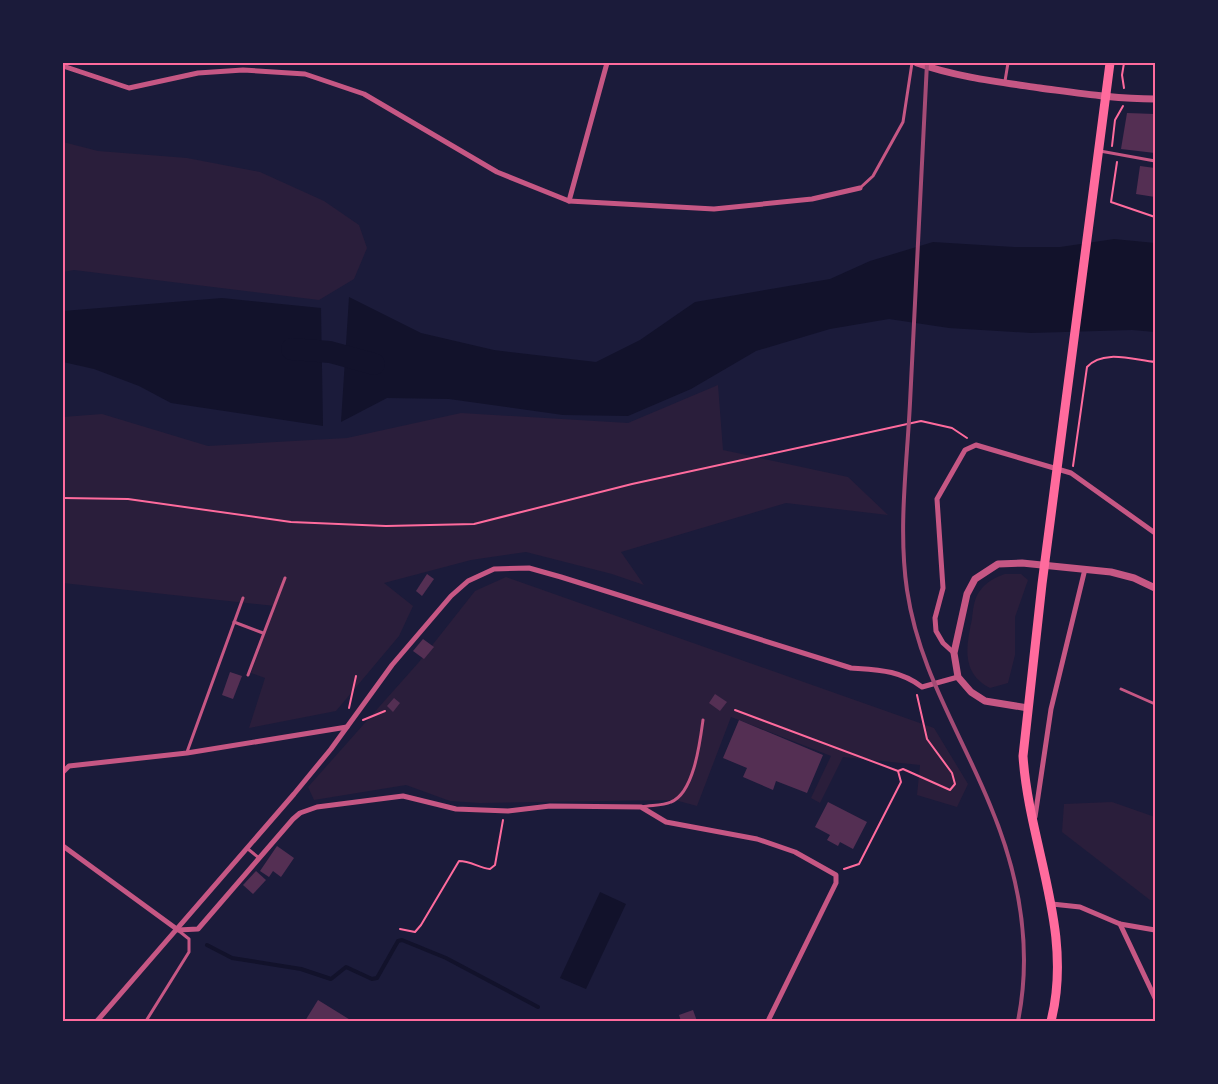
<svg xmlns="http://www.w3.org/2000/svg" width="1218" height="1084" font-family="Signika,sans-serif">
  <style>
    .green { fill: #2a1e3b }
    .water { fill: #12122b }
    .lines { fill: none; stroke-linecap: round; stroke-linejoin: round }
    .stream { stroke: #12122b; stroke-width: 4 }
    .river { stroke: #12122b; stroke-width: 22 }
    .building { fill: #542f53 }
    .path { stroke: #ff6b9d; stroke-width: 2 }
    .service { stroke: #c65784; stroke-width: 3 }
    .minor { stroke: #c65784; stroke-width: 5 }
    .tertiary { stroke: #c65784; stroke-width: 7 }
    .trunk { stroke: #ff6b9d; stroke-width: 9 }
    .rail { stroke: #a44b75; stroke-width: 4 }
    .neatline { fill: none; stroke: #ff6b9d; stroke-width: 2 }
  </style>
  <rect width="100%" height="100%" fill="#1b1b3a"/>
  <g class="green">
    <polygon points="63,142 98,151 187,158 260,172 324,201 359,225 367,248 354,279 319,300 74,270 63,272"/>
    <polygon points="718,385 723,450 848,477 888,515 786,503 621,552 644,585 612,574 526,552 471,560 384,583 413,606 399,636 336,711 249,728 265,678 251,673 275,606 63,583 63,417 102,414 208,446 347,438 461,413 628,423"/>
    <path d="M1005 574H1021L1028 580 1015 617V655L1008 683 990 688C961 673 966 646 972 619 973 610 974 599 979 592 986 582 994 578 1005 574Z"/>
    <polygon points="506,577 934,728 968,784 957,807 917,795 920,765 843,757 820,803 811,798 831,756 731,717 697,806 675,800 480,803 450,801 406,785 314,800 308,787 419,662 475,591"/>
    <polygon points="1112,802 1155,817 1155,900 1150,900 1062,832 1064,804"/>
  </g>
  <g class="water">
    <polygon points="1114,239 1155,243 1155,332 1132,330 1031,333 949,328 889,319 830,329 756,351 691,389 628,416 563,415 449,399 387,398 341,422 349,297 421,333 494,350 596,362 640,340 695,302 830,279 870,261 933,242 1014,247 1060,247"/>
    <polygon points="222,298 321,308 323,426 171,403 139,386 94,369 63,362 63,311"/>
    <polygon points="600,892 626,904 586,989 560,978"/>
  </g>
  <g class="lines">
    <polyline class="stream" points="207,945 232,958 301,969 331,979 346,967 372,979 377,978 398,941 402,940 446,958 538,1007"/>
    <polyline class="river" points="292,349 330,352 374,364"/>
  </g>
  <g class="building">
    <polygon points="1127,113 1155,114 1155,153 1121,149"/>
    <polygon points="1140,166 1155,168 1155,197 1136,194"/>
    <polygon points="427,574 434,579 422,596 416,591"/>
    <polygon points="423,639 434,647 424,659 413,651"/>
    <polygon points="230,672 242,676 233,699 222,695"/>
    <polygon points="715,694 727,702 720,711 709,703"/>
    <polygon points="394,698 400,703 393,712 387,706"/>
    <polygon points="739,720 823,755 807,793 776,781 773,790 743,777 747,768 723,758"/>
    <polygon points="828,802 867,822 853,849 840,842 838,846 827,840 830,835 815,827"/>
    <polygon points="277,846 294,858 281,877 273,871 269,877 260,871"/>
    <polygon points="256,871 266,880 253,894 243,885"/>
    <polygon points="318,1000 352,1021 305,1021"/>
    <polygon points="693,1010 697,1021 681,1021 679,1015"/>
  </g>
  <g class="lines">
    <g class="path">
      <polyline points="1124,63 1122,75 1124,88"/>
      <polyline points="1112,146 1115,120 1123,106"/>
      <polyline points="1117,162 1111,202 1155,217"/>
      <path d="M1073 466 1087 367C1103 349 1134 360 1155 362"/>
      <polyline points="63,498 128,499 291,522 386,526 474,524 632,484 921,421 952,428 967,438"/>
      <polyline points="349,708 356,676"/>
      <polyline points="735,710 898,771"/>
      <polyline points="363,720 385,711"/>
      <polyline points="844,869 859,864 901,782 898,771 903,769 950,790 955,784 952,773 927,739 917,695"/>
      <path d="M400 929 415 932 421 925 459 861C471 861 479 868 490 869L495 865 503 820"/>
    </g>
    <g class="service">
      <polyline points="1005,81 1008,63"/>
      <polyline points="1100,151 1155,161"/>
      <polyline points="860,188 873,176 903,122 912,63"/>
      <polyline points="234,622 263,633"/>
      <polyline points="248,675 285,578"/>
      <polyline points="1121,689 1155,704"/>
      <polyline points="187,752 243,598"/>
      <path d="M642 807C651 805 662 806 671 802 694 793 700 742 703 720"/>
      <polyline points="248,849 259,858"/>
      <polyline points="146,1021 189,952 189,939 179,931"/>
    </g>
    <g class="minor">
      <polyline points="63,66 129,88 198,73 243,70 305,74 364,94 497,172 569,201 714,209 812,199 860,188"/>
      <polyline points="569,201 607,63"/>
      <polyline points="954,653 943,643 936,631 935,618 943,588 937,499 965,450 976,445 1071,473 1155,533"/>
      <polyline points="63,772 69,766 187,753 347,727"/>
      <polyline points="1035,817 1051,709 1085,569"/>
      <polyline points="63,846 178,930 198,929 293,819 300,813 317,807 403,796 456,809 508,811 550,806 641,807 666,822 757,839 795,852 836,875 836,883 768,1021"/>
      <polyline points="1052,904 1080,907 1120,924 1155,930"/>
      <polyline points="1120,924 1155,998"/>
      <path d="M97 1021 294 794 331 749 392 665 451 596 468 581 494 569 529 568 561 577 851 668C878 670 900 670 922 687L958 677"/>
    </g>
    <g class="tertiary">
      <path d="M917 63C956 77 999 82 1040 88 1078 93 1116 99 1155 99"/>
      <polyline points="1028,708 985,701 971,692 958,677 954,653 967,594 975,579 998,564 1022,563 1111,572 1134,578 1155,588"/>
    </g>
    <path class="trunk" d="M1051 1021C1074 931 1029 846 1023 756L1042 584 1110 63"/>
    <path class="rail" d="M927 63C922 176 915 289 910 403 907 464 898 529 907 590 919 671 960 731 990 805 1019 874 1033 946 1018 1021"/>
  </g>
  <rect width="1218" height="1084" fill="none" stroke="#1b1b3a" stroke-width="129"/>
  <rect x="64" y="64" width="1090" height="956" class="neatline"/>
</svg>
